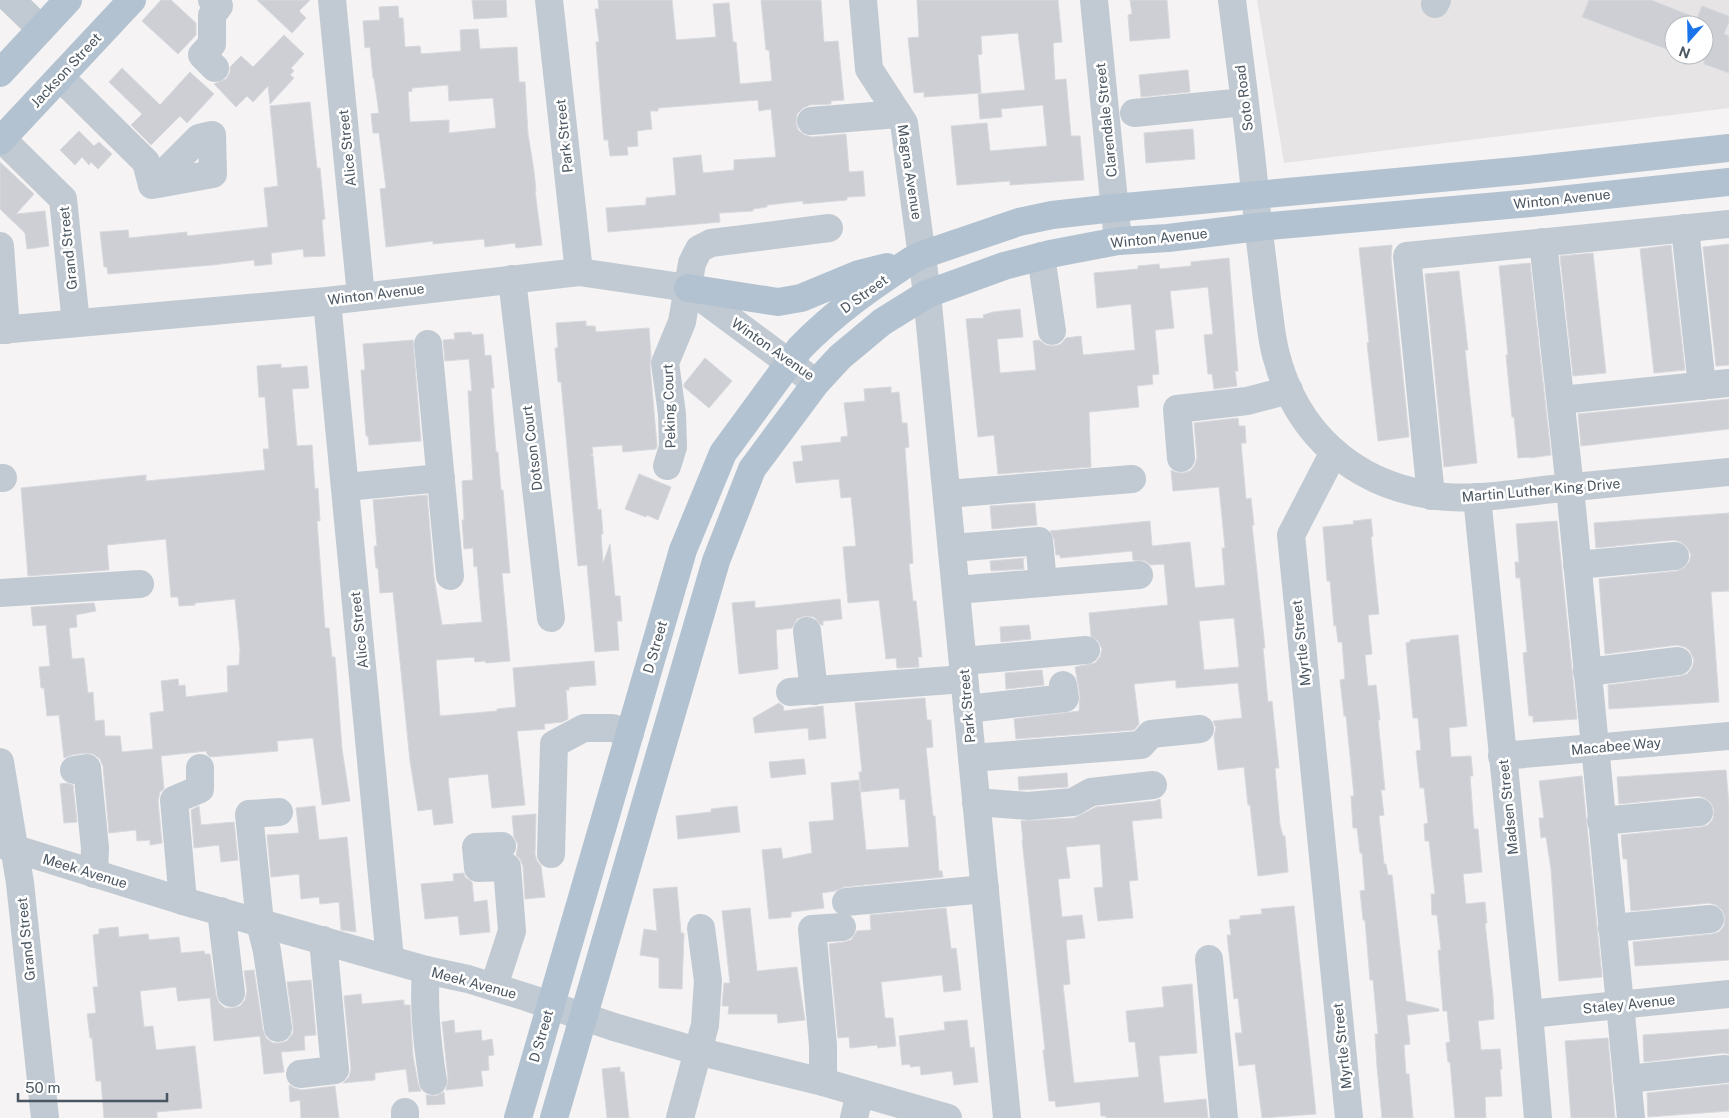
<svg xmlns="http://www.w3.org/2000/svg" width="1729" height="1118" font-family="'Public Sans',sans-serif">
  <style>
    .education { fill: #e6e4e5; fill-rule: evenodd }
    .building { fill: #cdcfd5; stroke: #d7d9de; fill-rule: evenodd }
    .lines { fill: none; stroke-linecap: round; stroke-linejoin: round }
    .minor { stroke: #c1cad2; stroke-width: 28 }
    .major { stroke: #b3c2d1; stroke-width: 28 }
    .labels { text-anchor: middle; stroke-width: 5; stroke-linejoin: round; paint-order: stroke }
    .street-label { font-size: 14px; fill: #4a5661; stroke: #fff }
  </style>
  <rect width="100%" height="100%" fill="#f5f3f3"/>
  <path class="education" d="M1257 0H1729V108L1284 163ZM1674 25H1704V55H1674Z"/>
  <g class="building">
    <polygon points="161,0 171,0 196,23 196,35 178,54 142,21"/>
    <polygon points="257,0 310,0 299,11 306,18 292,33"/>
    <polygon points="472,0 506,0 507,17 474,19"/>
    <polygon points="598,0 672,0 676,40 716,37 713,4 729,3 733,42 736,42 740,84 772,81 769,50 766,50 761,0 821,0 824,42 838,41 844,100 831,101 831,104 810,105 803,108 797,114 796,123 798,130 805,135 812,137 846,134 849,172 863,171 865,196 847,197 847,200 803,204 803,201 767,205 767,207 753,209 753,211 719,213 720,222 608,232 606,208 646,205 646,198 676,195 673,158 701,155 703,173 734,170 734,160 776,157 771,109 759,111 758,100 658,108 658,111 650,111 652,129 637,131 638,146 627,147 628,155 610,156 608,140 604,140 596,42 599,42 595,9 599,9"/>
    <polygon points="917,0 1058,0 1062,42 1053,43 1055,80 1066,79 1071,136 1080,136 1084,180 1010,185 1010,181 957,185 951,126 987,123 990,151 1047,146 1043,105 1001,109 1002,117 980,119 978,94 1025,90 1018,33 981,36 982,54 978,55 981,93 924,97 924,92 914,93 908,38 919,37"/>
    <polygon points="1130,0 1167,0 1170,38 1130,41 1128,15 1132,14"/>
    <polygon points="1589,0 1651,0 1697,18 1702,6 1729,16 1729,22 1724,34 1729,36 1729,73 1704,64 1704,25 1674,25 1674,52 1582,17"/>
    <path d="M398 6 399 18H403L405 47 420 46 421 54 461 51 460 30 478 29 480 49 517 47 519 82H525L528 134 534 171 536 191H535L542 245 516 248 515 243 485 247 484 239 433 244V241L386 247 380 189 386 188 379 133H373L371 114 379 113 374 78H373L370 47 365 48 363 21 380 20 379 7ZM448 85 449 101 493 98 496 128 449 133V120L410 122 408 92 412 91V88Z"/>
    <polygon points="284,35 304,54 291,68 294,71 290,75 294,78 270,104 268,86 253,102 247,96 236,107 214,84 226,79 230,72 230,67 241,56 253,67"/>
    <polygon points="122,68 160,105 190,72 214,94 187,123 180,116 151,145 131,125 142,114 109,82"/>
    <polygon points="1188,70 1190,92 1141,97 1139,75"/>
    <polygon points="310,102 317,168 320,168 325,219 322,220 325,256 304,257 303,249 271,253 272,264 255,266 254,260 212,265 108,274 107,267 104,267 100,232 128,230 129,238 187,232 187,236 268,227 264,188 278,186 270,106"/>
    <polygon points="1193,129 1195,159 1146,163 1144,133"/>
    <polygon points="79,131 94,146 99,142 112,154 98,169 91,162 89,165 82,157 75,165 60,150"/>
    <polygon points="0,162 34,194 16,214 45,211 49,246 27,249 25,233 0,209"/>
    <polygon points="1729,244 1729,365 1716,366 1703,247"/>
    <polygon points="1392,245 1391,258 1409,437 1378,441 1367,343 1369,342 1359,248"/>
    <polygon points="1671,245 1685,370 1654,373 1640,249"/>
    <polygon points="1593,253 1606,373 1573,376 1560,256"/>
    <polygon points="1229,258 1238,371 1235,371 1237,386 1214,389 1212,374 1208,374 1204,335 1213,334 1208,287 1170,291 1174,328 1155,330 1159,374 1152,375 1153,384 1137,386 1139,407 1089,412 1091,467 998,474 994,435 978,437 966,319 984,318 983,315 993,312 1020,309 1023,337 997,339 1000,373 1036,370 1033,341 1039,340 1046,345 1054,346 1061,344 1066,338 1081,336 1083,355 1135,350 1131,304 1097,308 1094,273 1138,269 1138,266 1159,264 1160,269 1191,266 1191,262"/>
    <polygon points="1530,263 1551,455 1530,458 1530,457 1518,458 1514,417 1512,417 1506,355 1508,355 1499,266"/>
    <polygon points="1459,271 1468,350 1465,350 1477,463 1444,467 1425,274"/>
    <polygon points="586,321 586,326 595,326 596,332 649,328 651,356 650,365 657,446 656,449 623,452 622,445 592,447 593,454 590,455 593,456 598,510 601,509 603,534 601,534 603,563 610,544 615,596 620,596 622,621 617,621 619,650 595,652 587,565 578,566 561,382 558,382 555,348 558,348 556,323"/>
    <polygon points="471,332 472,335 483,334 485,356 491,355 494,388 491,388 496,452 498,452 501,490 503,490 510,573 502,573 510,661 486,663 485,661 475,662 474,657 436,660 440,716 497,711 497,709 516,707 513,668 594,661 596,685 569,687 569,690 566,690 568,719 562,722 544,724 545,729 517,731 525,805 492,808 488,774 448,778 453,823 434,825 432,809 418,811 410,761 393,592 380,593 378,568 376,568 374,546 377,546 373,500 427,495 434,577 442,625 482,622 477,566 474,567 473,548 464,549 462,520 464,520 462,481 473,480 468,391 472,391 469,359 445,361 443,340 455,339 454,333"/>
    <polygon points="413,340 421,441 369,445 368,436 366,436 361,370 365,370 363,344"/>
    <polygon points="705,358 732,381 709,408 684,387 684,384"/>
    <polygon points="281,364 281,368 307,366 309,388 292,389 297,446 312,445 315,489 318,488 320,521 317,521 325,628 329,628 332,657 335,657 342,749 350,801 322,805 313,738 277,741 278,751 210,757 207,754 206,751 161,756 164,789 160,792 158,801 162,843 150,845 150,840 137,841 136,830 109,833 103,766 100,759 93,754 85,753 72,755 64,758 59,715 47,716 44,688 41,688 39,667 50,666 46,625 33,626 31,607 94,603 96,611 76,615 77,627 69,628 72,659 84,658 88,693 93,692 95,721 104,720 105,736 120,736 122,752 153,749 150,713 164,711 161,681 178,679 179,686 185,685 186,697 228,692 227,666 239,665 240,650 235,599 195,603 195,605 179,606 178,597 171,597 166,539 107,545 109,570 28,576 21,488 146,475 146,481 265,470 263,449 269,449 265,397 259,397 257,366"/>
    <polygon points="891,387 891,393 899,392 902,423 907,423 909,447 905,448 913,563 909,564 913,601 916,601 922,657 918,657 919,667 897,668 896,658 886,659 879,600 848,603 843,547 856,546 851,497 841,498 839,479 796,483 793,462 803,461 801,446 841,442 841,437 848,436 844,403 865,401 864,389"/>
    <polygon points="1729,399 1729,429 1581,446 1578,414"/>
    <path d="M1238 418 1239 426H1245L1246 443H1241L1246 499 1251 498 1254 525H1252L1265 648H1263L1268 702 1272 701 1279 768H1275L1280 825 1283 836H1285L1288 872 1258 876 1250 805H1248L1244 767 1218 770 1214 736 1216 728 1213 721 1242 718 1238 683 1176 688V680L1134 684 1139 724 1134 730 1016 739 1014 719 1079 711 1080 696 1075 667 1095 663 1100 657 1102 649 1098 641 1091 636 1089 613 1168 605 1164 564 1151 565 1145 561 1133 560 1132 551 1060 558V555H1056L1054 539 1050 531 1150 521 1152 546 1190 542 1195 588 1225 585 1222 548H1225L1219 487 1173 491 1171 470 1175 472 1183 473 1190 471 1195 465 1197 457 1194 423ZM1234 618 1239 667 1204 670 1199 621Z"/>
    <polygon points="639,474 671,487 658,520 647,515 646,517 625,509"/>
    <polygon points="1035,503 1037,525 992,529 990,506"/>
    <polygon points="1729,513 1729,591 1711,592 1719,702 1609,709 1608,685 1680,676 1687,674 1692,668 1694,660 1690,651 1685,647 1677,645 1605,654 1599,579 1677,571 1684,568 1689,562 1691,555 1687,547 1681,542 1674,540 1596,548 1594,523"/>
    <polygon points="1371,519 1373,536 1371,537 1379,614 1368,615 1372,654 1365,655 1368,686 1376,685 1380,720 1378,720 1385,790 1381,790 1384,815 1379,816 1384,864 1386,864 1388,875 1392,875 1406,1001 1439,1009 1439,1011 1407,1015 1410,1044 1404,1045 1406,1074 1409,1074 1413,1118 1382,1118 1377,1067 1375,1034 1378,1034 1373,980 1370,980 1365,920 1363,920 1360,891 1365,890 1362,853 1360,853 1357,828 1353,828 1351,796 1354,796 1346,716 1344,716 1340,680 1345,679 1342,642 1338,642 1336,625 1334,626 1330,581 1327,581 1323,527 1354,524 1353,521"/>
    <polygon points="1557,521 1577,719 1533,722 1533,716 1529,716 1523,653 1527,652 1520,578 1516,578 1515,562 1519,562 1516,524"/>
    <polygon points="1025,558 1023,559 1024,569 991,571 990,561"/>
    <polygon points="840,599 842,619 823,621 823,625 821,625 814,617 805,616 797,619 792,628 776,630 778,669 739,674 732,603 755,601 755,608"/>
    <polygon points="1029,625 1031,639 1001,642 1000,627"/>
    <polygon points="1458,635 1467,726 1449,728 1451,757 1471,756 1473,776 1470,776 1474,829 1478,829 1482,872 1463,874 1466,904 1485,902 1487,923 1485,923 1493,996 1494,1019 1478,1021 1481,1050 1500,1049 1502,1069 1500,1069 1502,1096 1485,1097 1486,1118 1455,1118 1450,1062 1448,1062 1446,1043 1450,1042 1447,1011 1443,1011 1438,950 1441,950 1437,915 1432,915 1431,894 1435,894 1429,841 1425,841 1424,824 1428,823 1424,788 1420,788 1416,751 1421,750 1418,718 1413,718 1406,643 1410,642 1410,640"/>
    <polygon points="1042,670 1044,685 1006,689 1005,673"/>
    <polygon points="925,698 927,720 931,720 933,747 926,748 933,816 935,816 939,871 942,871 943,877 844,887 835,891 822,893 824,908 791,912 791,917 769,919 762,850 781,848 783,859 812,853 809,822 834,820 831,783 859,780 866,850 909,847 905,799 900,800 899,788 861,792 859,772 862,772 855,703"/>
    <polygon points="779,703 783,706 784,711 823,706 826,738 809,740 808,728 755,733 753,718"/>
    <polygon points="804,759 806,774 771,778 769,762"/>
    <polygon points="1726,770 1729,805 1729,960 1635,966 1633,942 1712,934 1719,932 1724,926 1725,917 1722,910 1716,905 1709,903 1631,911 1627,859 1623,859 1621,835 1701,827 1708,825 1713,819 1714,810 1711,803 1705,798 1698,796 1619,804 1617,777"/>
    <polygon points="1067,773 1068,787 1019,790 1018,777"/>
    <polygon points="1582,776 1602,977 1559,981 1551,869 1546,837 1541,838 1539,818 1544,818 1539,781"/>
    <polygon points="60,784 67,783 73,785 77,822 64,823"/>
    <polygon points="1160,799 1162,818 1132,821 1138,880 1129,881 1133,918 1098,921 1094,888 1103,887 1100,844 1066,847 1070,878 1058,879 1062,917 1082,915 1085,938 1066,940 1070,984 1063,985 1074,1083 1139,1077 1135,1042 1129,1042 1126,1011 1164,1007 1162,987 1192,984 1197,1053 1159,1056 1164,1103 1206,1099 1208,1118 1106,1118 1106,1116 1101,1116 1100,1102 1056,1107 1055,1101 1049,1101 1043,1050 1045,1050 1022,840 1023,840 1021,821 1074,818 1096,807 1155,801"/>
    <polygon points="199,806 201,825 234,822 238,860 221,862 219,845 194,848 191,810"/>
    <polygon points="315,806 319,840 347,837 356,932 341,930 339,902 320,904 319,897 301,899 299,874 271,877 267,835 299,833 296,808"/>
    <polygon points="737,806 740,832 678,839 676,816 711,812 711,809"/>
    <polygon points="536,814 535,854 537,861 541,866 545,897 525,899 523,866 520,859 516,855 518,845 514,837 512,816"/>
    <polygon points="464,873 465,877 472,882 474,902 487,900 490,932 460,935 458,916 425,919 421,884 454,881 453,874"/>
    <polygon points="677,887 681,933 684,933 682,989 659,988 659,958 640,955 644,929 657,931 653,889"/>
    <polygon points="1294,906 1316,1114 1262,1118 1255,1064 1239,1066 1235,1033 1242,1033 1238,998 1234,999 1227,935 1231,935 1229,920 1240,919 1240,916 1262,914 1261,909"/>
    <polygon points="750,908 757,971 797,967 805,1020 778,1023 777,1014 728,1014 729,1006 722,1006 724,983 730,983 722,911"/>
    <polygon points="946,908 951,949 956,948 961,990 944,992 942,975 881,982 885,1018 893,1018 896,1046 878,1048 877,1045 850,1048 849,1037 838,1038 829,944 844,942 851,940 857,931 871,930 870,915"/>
    <polygon points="118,927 119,937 148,934 149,940 179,937 181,953 204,951 205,954 210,954 216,995 219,1003 225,1008 233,1008 240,1006 245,1000 247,991 244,971 254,970 263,1030 266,1038 273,1043 280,1043 287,1041 293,1033 293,1026 287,982 311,980 316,1035 304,1036 305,1050 281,1052 284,1072 264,1074 260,1036 214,1041 210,998 178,1001 176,987 140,991 144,1027 153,1026 156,1050 195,1046 202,1108 157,1112 157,1118 104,1118 101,1081 96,1081 92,1038 90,1038 87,1014 96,1013 93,987 98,987 93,935 99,934 99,929"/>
    <polygon points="361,994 362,1004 404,1000 404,1005 410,1005 413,1056 418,1083 421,1091 409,1092 406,1069 375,1073 375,1080 343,1083 349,1077 351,1069 344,996"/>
    <polygon points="454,1020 455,1033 481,1030 482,1041 492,1039 494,1055 488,1056 489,1070 481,1071 483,1086 446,1090 448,1079 442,1022"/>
    <polygon points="967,1020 970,1048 974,1047 978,1082 954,1085 952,1071 921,1075 920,1066 910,1067 910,1064 902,1065 899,1036 945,1030 944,1022"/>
    <polygon points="1729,1029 1729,1054 1723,1053 1644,1062 1643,1035"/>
    <polygon points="1608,1038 1615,1118 1571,1118 1565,1041"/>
    <polygon points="620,1067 620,1072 624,1072 629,1118 607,1118 602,1069"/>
    <polygon points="1729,1084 1729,1111 1648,1117 1647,1093"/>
    <polygon points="289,1085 294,1088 302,1090 335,1086 339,1118 301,1118 300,1100 290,1102"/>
    <polygon points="444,1092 445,1104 427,1105 426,1095 436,1096"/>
  </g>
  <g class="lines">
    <g class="minor">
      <polyline points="11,0 41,29"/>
      <polyline points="212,0 219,6 212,15 212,44 202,55 215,68"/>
      <polyline points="332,0 361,296"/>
      <polyline points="549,0 579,272"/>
      <polyline points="863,0 869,69 904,123 927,294 1007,1118"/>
      <polyline points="1094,0 1118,241"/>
      <path d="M1232 0C1240 64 1249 129 1255 193 1258 228 1263 263 1267 299 1270 317 1271 337 1276 355 1296 432 1352 483 1430 495 1470 502 1513 493 1553 489 1612 483 1670 478 1729 472"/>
      <polyline points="1435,4 1437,0"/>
      <polyline points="60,77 146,162 152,185 213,174 212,135 199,138 152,185"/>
      <polyline points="1134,113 1244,102"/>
      <polyline points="811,121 898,114"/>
      <polyline points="2,139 63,199 76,323"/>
      <polyline points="1685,228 1702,386"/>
      <polyline points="1543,242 1570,488 1631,1118"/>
      <polyline points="0,246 6,330"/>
      <polyline points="1041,256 1052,331"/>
      <polyline points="512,279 551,618"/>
      <polyline points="327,301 390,959"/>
      <polyline points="0,330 327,301 579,272 688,288 816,383"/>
      <polyline points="428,344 450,576"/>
      <polyline points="1561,400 1729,383"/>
      <polyline points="1334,452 1291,535 1349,1118"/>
      <polyline points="1181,458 1177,409 1247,401 1289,390"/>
      <polyline points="667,466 673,447 672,414 665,363 682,322 692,263 699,249 711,243 829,228"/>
      <polyline points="0,478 3,478"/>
      <polyline points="346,487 441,478"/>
      <polyline points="947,494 1132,479"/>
      <polyline points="1431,496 1407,256 1729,224"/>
      <polyline points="1477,497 1529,1014 1538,1118"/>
      <polyline points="952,548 1039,541 1043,583"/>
      <polyline points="1577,565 1675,556"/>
      <polyline points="956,590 1139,575"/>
      <polyline points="0,593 140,584"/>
      <polyline points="807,631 814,691"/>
      <polyline points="963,661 1086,650"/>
      <polyline points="1587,672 1678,661"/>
      <polyline points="790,692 964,679"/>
      <polyline points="967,709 1065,698 1063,685"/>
      <polyline points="1502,756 1729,736"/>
      <polyline points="972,758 1141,745 1151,734 1200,729"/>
      <polyline points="0,762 20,883 45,1118"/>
      <polyline points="74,770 87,768 95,848 94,874"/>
      <polyline points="976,802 1028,806 1073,802 1091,792 1153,785"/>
      <polyline points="1601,821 1699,812"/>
      <polyline points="0,844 183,901 426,970 468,979 526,997 614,1027 697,1051 823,1082 948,1118"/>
      <polyline points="551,854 554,744 584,728 612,728 630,733"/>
      <polyline points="183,901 174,800 200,789 200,768"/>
      <polyline points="846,902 985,889"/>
      <polyline points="221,911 231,993"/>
      <polyline points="1612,928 1710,919"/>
      <polyline points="1209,959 1224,1118"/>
      <path d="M426 970C423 1008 427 1044 433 1081"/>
      <polyline points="494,986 512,931 507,867 478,868 476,847 502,846"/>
      <polyline points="1529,1014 1729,994"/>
      <polyline points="278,1028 267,951 260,923 249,814 279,812"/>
      <polyline points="300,1074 335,1070 323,940"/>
      <polyline points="1627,1079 1725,1069"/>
      <polyline points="823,1082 823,1045 812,929 842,927"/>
      <polyline points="405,1112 405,1118"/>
      <polyline points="680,1118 705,1025 708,981 701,928"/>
      <polyline points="854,1118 860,1093"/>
    </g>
    <g class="major">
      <polyline points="0,73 68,0"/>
      <polyline points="0,141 132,0"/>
      <polyline points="688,288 778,302 801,298 859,274 887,267"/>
      <path d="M518 1118 683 550 723 453 800 348C835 312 871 287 912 260L922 255 1019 222 1052 215 1114 208 1527 170 1729 148"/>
      <polyline points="554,1118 716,561 752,469 816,383 840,357 882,322 927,294 1004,266 1050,254 1118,241 1168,238 1258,227 1531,203 1729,182"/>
    </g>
  </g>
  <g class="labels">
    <g class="street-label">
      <text transform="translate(66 70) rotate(-47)" y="5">Jackson Street</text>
      <text transform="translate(1244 98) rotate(-97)" y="5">Soto Road</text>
      <text transform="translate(1106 120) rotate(-96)" y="5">Clarendale Street</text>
      <text transform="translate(564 136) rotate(-96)" y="5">Park Street</text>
      <text transform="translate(347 148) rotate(-96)" y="5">Alice Street</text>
      <text transform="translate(910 172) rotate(81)" y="5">Magna Avenue</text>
      <text transform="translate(1562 199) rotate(-6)" y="5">Winton Avenue</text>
      <text transform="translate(1159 238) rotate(-6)" y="5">Winton Avenue</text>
      <text transform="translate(68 248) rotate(-96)" y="5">Grand Street</text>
      <text transform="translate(376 294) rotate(-7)" y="5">Winton Avenue</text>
      <text transform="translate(864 294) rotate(-36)" y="5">D Street</text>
      <text transform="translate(773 349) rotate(35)" y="5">Winton Avenue</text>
      <text transform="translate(669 406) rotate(-92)" y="5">Peking Court</text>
      <text transform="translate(532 448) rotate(-97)" y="5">Dotson Court</text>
      <text transform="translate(1541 490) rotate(-5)" y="5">Martin Luther King Drive</text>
      <text transform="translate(359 630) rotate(-96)" y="5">Alice Street</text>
      <text transform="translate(1301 643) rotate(-96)" y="5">Myrtle Street</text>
      <text transform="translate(655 647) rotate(-74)" y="5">D Street</text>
      <text transform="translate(967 706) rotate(-95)" y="5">Park Street</text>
      <text transform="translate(1616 746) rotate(-5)" y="5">Macabee Way</text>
      <text transform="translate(1508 807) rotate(-96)" y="5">Madsen Street</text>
      <text transform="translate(85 871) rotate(17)" y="5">Meek Avenue</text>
      <text transform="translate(26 939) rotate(-96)" y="5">Grand Street</text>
      <text transform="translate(474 983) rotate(15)" y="5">Meek Avenue</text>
      <text transform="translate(1629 1004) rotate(-6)" y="5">Staley Avenue</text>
      <text transform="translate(541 1036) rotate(-74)" y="5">D Street</text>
      <text transform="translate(1342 1046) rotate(-96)" y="5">Myrtle Street</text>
    </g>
  </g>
  <g transform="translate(1689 40) rotate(200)"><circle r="24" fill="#ffffff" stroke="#b7bbc0"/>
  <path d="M0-4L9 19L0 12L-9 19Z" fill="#1a73e8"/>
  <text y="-8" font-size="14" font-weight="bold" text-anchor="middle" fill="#4a5661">N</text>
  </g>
  <path d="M18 1093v8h149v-8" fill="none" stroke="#4a5661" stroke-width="2.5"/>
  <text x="25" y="1093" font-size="15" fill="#4a5661" stroke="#ffffff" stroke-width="4" paint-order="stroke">50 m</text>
</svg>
